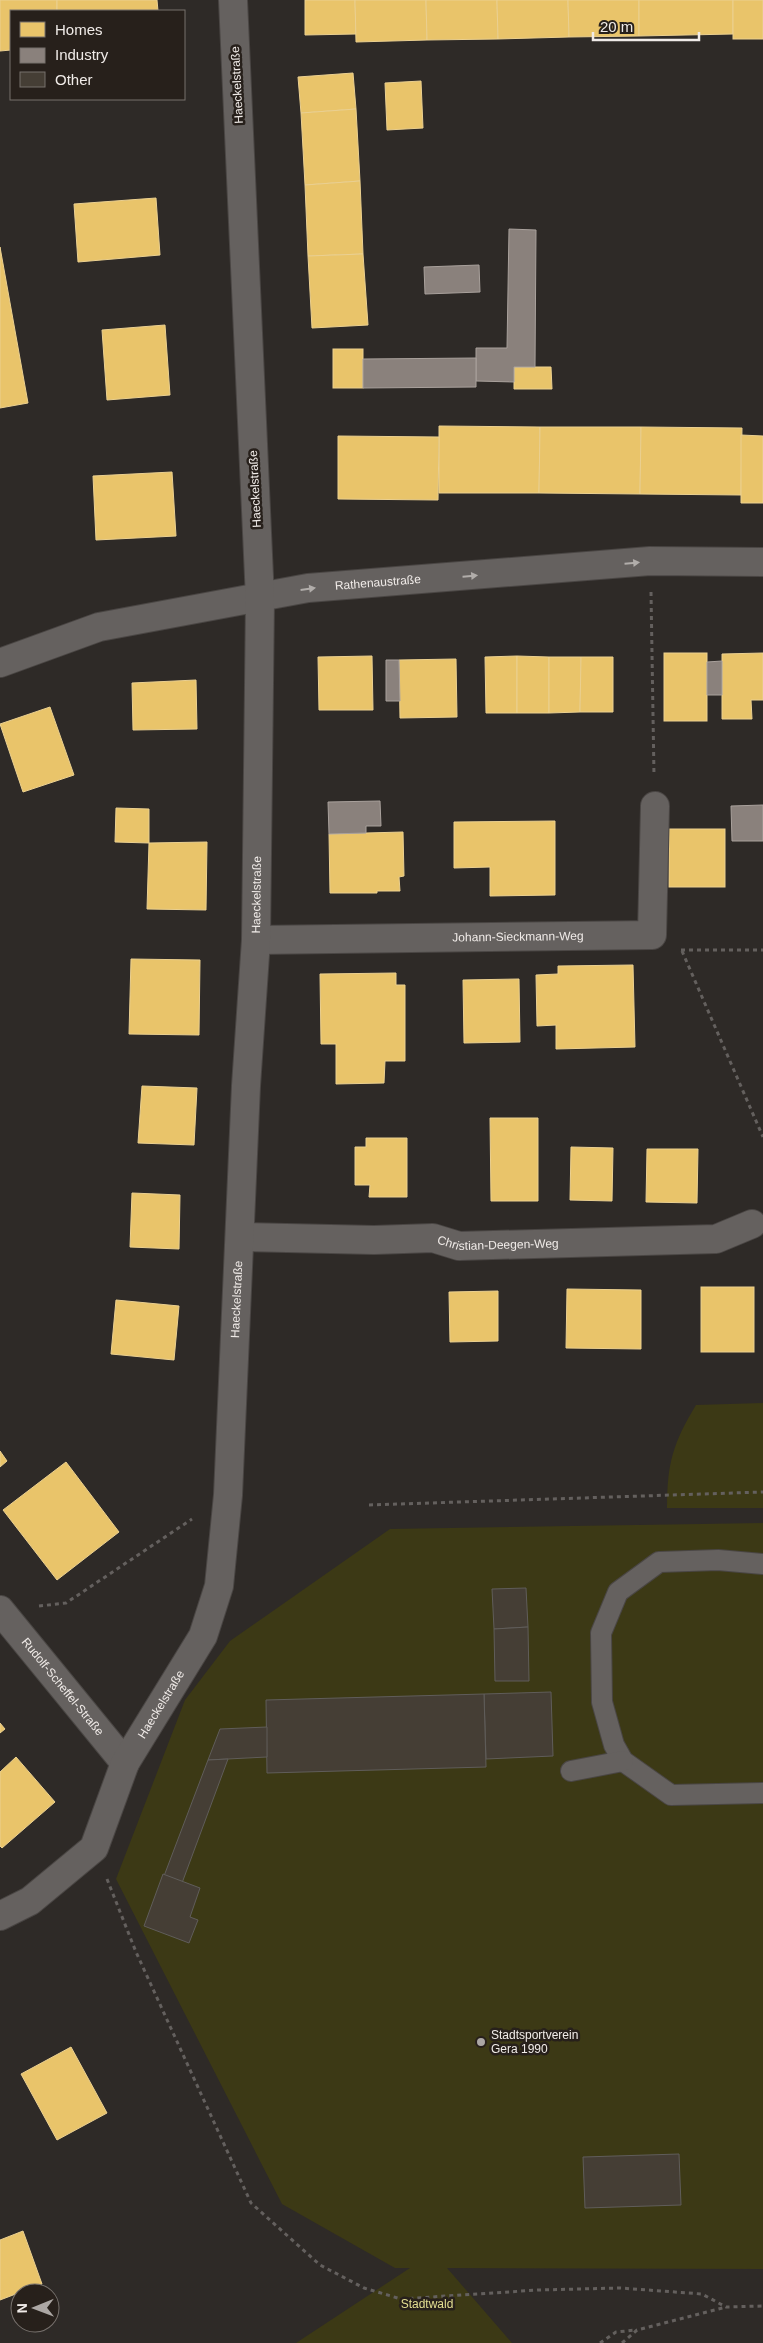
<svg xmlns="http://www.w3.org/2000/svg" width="763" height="2343" font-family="Helvetica,sans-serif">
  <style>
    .green { fill: #3c3915 }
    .homes { fill: #e9c46a; stroke: #ebd090 }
    .industry { fill: #8a817c; stroke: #a9a19c }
    .building { fill: #453e35; stroke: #605d5a }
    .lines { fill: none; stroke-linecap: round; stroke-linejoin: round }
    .service-casing { stroke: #4a4644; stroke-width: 22 }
    .minor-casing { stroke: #4a4644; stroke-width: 30 }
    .path { stroke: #64605e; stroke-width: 3; stroke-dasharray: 4 4; stroke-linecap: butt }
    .service { stroke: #65615f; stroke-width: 20 }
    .minor { stroke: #65615f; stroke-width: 28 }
    .oneway { fill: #b1adaa }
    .poi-dot { fill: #aca7a4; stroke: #27201b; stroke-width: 2 }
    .labels { text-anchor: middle; stroke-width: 5; stroke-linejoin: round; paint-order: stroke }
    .street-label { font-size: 12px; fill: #f0ebe8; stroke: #27201b }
    .poi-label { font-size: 12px; fill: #f0ebe8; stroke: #27201b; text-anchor: start }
    .park-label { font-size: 12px; fill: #e4df92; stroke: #27201b }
  </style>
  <rect width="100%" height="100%" fill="#2e2a27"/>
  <g class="green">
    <path d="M763 1403V1508H667C667 1463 673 1443 696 1405Z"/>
    <polygon points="763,1523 763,2269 447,2268 512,2343 296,2343 410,2268 395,2268 282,2204 116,1879 185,1700 230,1641 390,1529"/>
  </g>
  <g class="homes">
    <polygon points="0,0 57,0 57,11 11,11 11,50 0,51"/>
    <polygon points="57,0 157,0 158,11 57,11"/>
    <polygon points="305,0 355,0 356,34 305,35"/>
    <polygon points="355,0 426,0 427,40 356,42"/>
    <polygon points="426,0 497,0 498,39 427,40"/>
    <polygon points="497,0 568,0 569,37 498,39"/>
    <polygon points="568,0 639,0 639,36 569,37"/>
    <polygon points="639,0 733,0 733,34 639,36"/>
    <rect x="733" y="0" width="30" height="39"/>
    <polygon points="353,73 356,109 301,113 298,77"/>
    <polygon points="421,81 423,128 387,130 385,83"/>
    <polygon points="356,109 360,181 305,185 301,113"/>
    <polygon points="360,181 363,254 308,256 305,185"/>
    <polygon points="156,198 160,255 78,262 74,204"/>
    <polygon points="0,247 28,403 0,408"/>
    <polygon points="363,254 368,325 312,328 308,256"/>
    <polygon points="165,325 170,395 107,400 102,330"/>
    <rect x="333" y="349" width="30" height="39"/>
    <polygon points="514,367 551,367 552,389 514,389"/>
    <polygon points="439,426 540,427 539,493 439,493"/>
    <polygon points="540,427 641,427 640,494 539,493"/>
    <polygon points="641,427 742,428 741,495 640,494"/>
    <polygon points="741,435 763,436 763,503 741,503"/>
    <polygon points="338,436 439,437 438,500 338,499"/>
    <polygon points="172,472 176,536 96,540 93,476"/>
    <rect x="664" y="653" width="43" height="68"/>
    <polygon points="763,653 763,700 751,700 752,719 722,719 722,654"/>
    <polygon points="372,656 373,710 319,710 318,657"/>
    <polygon points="517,656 517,713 486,713 485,657"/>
    <polygon points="517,656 549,657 549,713 517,713"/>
    <polygon points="549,657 581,657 580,712 549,713"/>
    <polygon points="581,657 613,657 613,712 580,712"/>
    <polygon points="456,659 457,717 400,718 399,660"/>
    <polygon points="196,680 197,729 133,730 132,683"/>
    <polygon points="50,707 74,775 23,792 0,724"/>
    <polygon points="116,808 149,809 149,843 115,842"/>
    <polygon points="555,821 555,895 490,896 490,867 454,868 454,822"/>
    <rect x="669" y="829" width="56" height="58"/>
    <polygon points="403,832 404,876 399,877 400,891 377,891 377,893 330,893 329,834"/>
    <polygon points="207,842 206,910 147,909 149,843"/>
    <polygon points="131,959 200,960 199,1035 129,1034"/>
    <polygon points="633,965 635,1047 556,1049 556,1025 537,1026 536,975 558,974 558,966"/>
    <polygon points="396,973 396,985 405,985 405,1061 385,1061 384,1083 336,1084 336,1044 321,1044 320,974"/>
    <polygon points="519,979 520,1042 464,1043 463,980"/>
    <polygon points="142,1086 197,1088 194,1145 138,1143"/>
    <polygon points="490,1118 538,1118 538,1201 491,1201"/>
    <polygon points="366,1138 407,1138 407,1197 369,1197 370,1185 355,1185 355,1147 366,1147"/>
    <polygon points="571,1147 613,1148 612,1201 570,1200"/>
    <polygon points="647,1149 698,1149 697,1203 646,1202"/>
    <polygon points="132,1193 180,1195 179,1249 130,1247"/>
    <rect x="701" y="1287" width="53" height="65"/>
    <polygon points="567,1289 641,1290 641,1349 566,1348"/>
    <polygon points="498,1291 498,1341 450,1342 449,1292"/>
    <polygon points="116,1300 179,1306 174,1360 111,1354"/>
    <polygon points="0,1451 7,1461 0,1467"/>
    <polygon points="66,1462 119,1532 57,1580 3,1510"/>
    <polygon points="0,1723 5,1729 0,1733"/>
    <polygon points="16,1757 55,1802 2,1848 0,1846 0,1772"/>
    <polygon points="71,2047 107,2113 57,2140 21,2074"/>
    <polygon points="23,2231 42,2284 0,2300 0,2240"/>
  </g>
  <g class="industry">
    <polygon points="509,229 536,230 535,367 514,367 514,382 476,381 476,348 507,348"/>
    <polygon points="479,265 480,292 425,294 424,267"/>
    <polygon points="476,358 476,387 363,388 363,359"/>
    <polygon points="386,660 399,660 400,701 386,701"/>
    <polygon points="722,661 722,695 707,695 707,662"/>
    <polygon points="380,801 381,826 366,826 366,833 329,834 328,802"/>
    <polygon points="763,805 763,841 732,841 731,806"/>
  </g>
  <g class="building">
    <polygon points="526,1588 528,1627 494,1629 492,1589"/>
    <polygon points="528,1627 529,1681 495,1681 494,1629"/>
    <polygon points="551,1692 553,1756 486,1759 484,1694"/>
    <polygon points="484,1694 486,1767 267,1773 266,1700"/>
    <polygon points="267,1727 267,1757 208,1760 220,1729"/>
    <polygon points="228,1759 182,1883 164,1876 208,1760"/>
    <polygon points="163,1874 200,1888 190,1917 198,1920 189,1943 144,1926"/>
    <polygon points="679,2154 681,2205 585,2208 583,2157"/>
  </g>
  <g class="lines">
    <g class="service-casing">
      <g id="service">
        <polyline points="763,1564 718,1560 659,1562 618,1592 601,1633 602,1702 614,1745 623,1761 671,1795 763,1793"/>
        <polyline points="571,1771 623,1761"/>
      </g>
    </g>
    <g class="minor-casing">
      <g id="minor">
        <path id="s1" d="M0 663 99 627 308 588 650 561 763 562"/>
        <path id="s2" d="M256 940 652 935 655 806"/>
        <path id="s3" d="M240 1237 374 1240 433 1238 459 1246 716 1239 752 1224"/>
        <path id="s4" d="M0 1610 125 1763"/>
        <path id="s5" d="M0 1916 30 1901 94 1848 125 1763 203 1636 219 1586 228 1495 246 1086 256 940 260 599 233 0"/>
      </g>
    </g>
    <g class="path">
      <polyline points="651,592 654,776"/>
      <polyline points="681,950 763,950"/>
      <polyline points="682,951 763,1137"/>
      <polyline points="369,1505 763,1492"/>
      <polyline points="39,1606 66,1603 192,1519"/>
      <polyline points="107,1879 136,1952 251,2203 320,2265 364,2288 401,2299 538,2290 620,2288 702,2294 726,2307 763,2306"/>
      <polyline points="600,2343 616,2332 636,2330"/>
      <polyline points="622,2343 637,2330 726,2307"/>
    </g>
    <use href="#service" class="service"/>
    <use href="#minor" class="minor"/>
  </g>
  <defs><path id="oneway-solid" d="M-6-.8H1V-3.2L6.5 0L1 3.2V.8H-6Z" transform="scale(1.25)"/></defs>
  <g class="oneway">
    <use href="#oneway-solid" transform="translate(632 563) rotate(-5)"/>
    <use href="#oneway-solid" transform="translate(470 576) rotate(-5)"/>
    <use href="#oneway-solid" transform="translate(308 589) rotate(-8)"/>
  </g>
  <circle class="poi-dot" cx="481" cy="2042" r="5"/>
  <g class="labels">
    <g class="street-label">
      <text transform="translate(237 85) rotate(-93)" y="4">Haeckelstraße</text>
      <text transform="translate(255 489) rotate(-93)" y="4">Haeckelstraße</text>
      <text dy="4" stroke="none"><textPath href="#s1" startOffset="388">Rathenaustraße</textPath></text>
      <text dy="4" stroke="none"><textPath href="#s5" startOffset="1101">Haeckelstraße</textPath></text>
      <text dy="4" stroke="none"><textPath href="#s2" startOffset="262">Johann-Sieckmann-Weg</textPath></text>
      <text dy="4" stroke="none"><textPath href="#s3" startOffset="259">Christian-Deegen-Weg</textPath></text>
      <text dy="4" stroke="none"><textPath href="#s5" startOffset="696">Haeckelstraße</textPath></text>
      <text dy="4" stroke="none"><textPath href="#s4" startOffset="99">Rudolf-Scheffel-Straße</textPath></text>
      <text dy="4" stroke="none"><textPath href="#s5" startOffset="276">Haeckelstraße</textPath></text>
    </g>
    <g class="poi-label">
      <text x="491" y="2039">Stadtsportverein<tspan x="491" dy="14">Gera 1990</tspan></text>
    </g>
    <g class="park-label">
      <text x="427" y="2308">Stadtwald</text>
    </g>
  </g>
  <rect x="10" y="10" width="175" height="90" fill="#27201b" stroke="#77716d"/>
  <rect x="20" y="22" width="25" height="15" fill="#e9c46a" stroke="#77716d"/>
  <text x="55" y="35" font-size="15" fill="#f0ebe8">Homes</text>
  <rect x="20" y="48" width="25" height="15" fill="#8a817c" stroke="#77716d"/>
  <text x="55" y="60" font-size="15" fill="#f0ebe8">Industry</text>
  <rect x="20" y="72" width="25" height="15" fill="#453e35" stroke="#77716d"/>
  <text x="55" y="85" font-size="15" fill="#f0ebe8">Other</text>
  <g transform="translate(35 2308) rotate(269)"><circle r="24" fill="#27201b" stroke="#77716d"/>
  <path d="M0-4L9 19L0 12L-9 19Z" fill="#aca7a4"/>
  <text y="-8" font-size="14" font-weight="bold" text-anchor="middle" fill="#f0ebe8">N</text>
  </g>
  <path d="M593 32v8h106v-8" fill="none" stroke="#f0ebe8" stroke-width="2.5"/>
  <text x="600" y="32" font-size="15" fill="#f0ebe8" stroke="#27201b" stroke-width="4" paint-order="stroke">20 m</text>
</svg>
